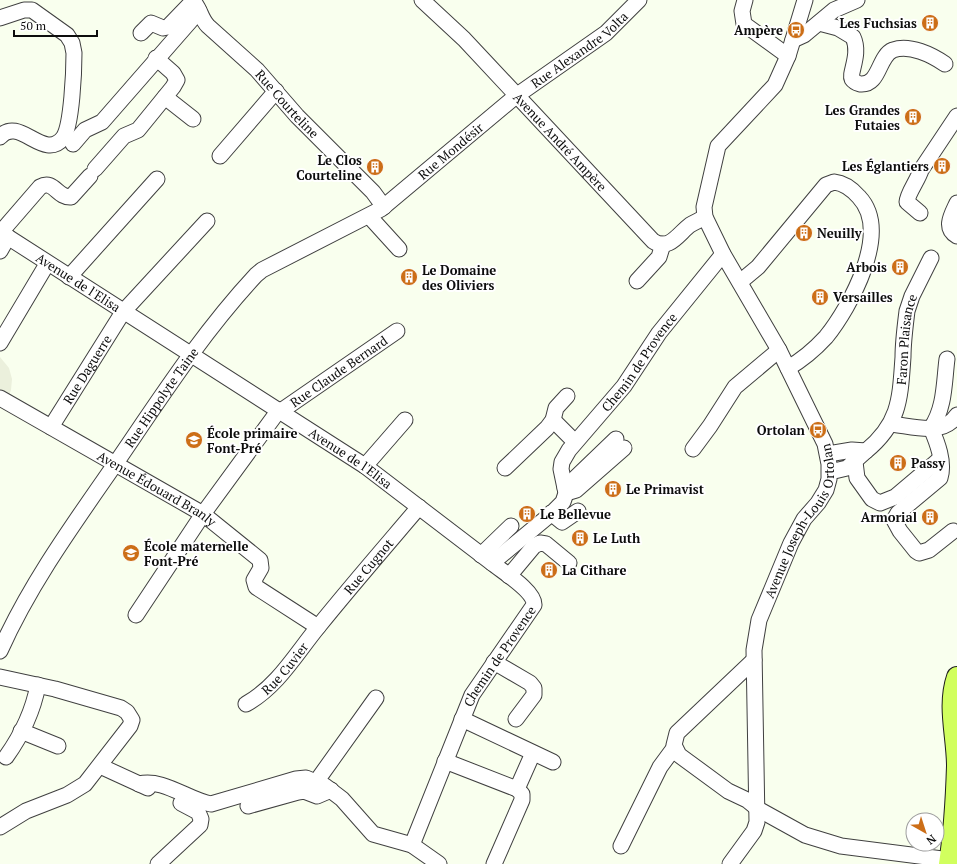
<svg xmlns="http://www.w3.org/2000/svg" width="957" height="864" font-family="'PT Serif',serif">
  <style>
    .plaza { fill: #ebf0dc }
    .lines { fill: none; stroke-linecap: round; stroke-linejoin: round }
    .minor-casing { stroke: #404040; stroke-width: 17 }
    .major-casing { stroke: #1e1e1e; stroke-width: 22 }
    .minor { stroke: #fff; stroke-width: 15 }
    .major { stroke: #d1ff5e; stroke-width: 20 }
    .labels { text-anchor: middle; stroke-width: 4; stroke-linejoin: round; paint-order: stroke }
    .poi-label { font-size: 13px; font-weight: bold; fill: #0d0d0d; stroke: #fff; text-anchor: start }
    .street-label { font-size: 13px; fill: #0d0d0d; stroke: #fff }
  </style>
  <rect width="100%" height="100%" fill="#f9ffee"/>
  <polygon class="plaza" points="0,357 9,368 12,379 11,390 7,400 0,408"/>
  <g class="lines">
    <g class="minor-casing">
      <g id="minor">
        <path id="s1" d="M192 0C200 7 200 18 208 26L257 70 297 116 373 192 384 207"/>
        <path id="s2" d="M422 0 464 39 653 241C669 252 679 233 690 225 695 222 700 220 705 217"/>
        <polyline points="745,0 742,11 744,24 788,56"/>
        <path d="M0 18 24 10H32L67 35 72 43 74 53C74 69 72 126 63 138 44 162 19 115 0 137"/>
        <path d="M819 23 838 28 853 37C861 54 849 73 852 79 854 82 857 83 860 84 880 86 878 56 893 50 910 44 932 55 945 64"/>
        <polyline points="141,33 151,23 163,28 168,27 193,1"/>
        <polyline points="793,40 804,35 834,10 857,0"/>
        <polyline points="165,97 193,119"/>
        <polyline points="73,144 85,130 102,122 199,11"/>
        <polyline points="220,156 276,91"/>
        <polyline points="95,169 124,136 138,130 173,87 177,80 173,73 156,58"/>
        <path d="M957 203C952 214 943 228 957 236"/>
        <path d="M920 213 907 202C907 194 918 180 921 170L957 116"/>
        <polyline points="369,216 399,249"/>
        <path id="s3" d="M0 232 365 466 492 563"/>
        <path d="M1 232 40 187C54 179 57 198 71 197L90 176"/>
        <polyline points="0,251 8,237"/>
        <polyline points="69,277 157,179"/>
        <polyline points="637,281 659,257 663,244"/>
        <path d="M740 282 758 267 826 185 834 182C844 183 852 189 859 197 892 232 850 307 826 337 815 349 802 360 788 368"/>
        <polyline points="0,343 47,264"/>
        <path d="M947 359C944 382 945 408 931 428 937 442 945 462 940 478L898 513 894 520 900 531 916 551 919 553 929 550 953 531"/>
        <path id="s4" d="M0 398 203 514 260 560 261 568 254 580 256 587 318 627"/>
        <path id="s5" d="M281 411 397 331"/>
        <polyline points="553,420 575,442"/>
        <path d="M891 424C912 426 943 437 957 415"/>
        <path id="s6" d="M51 427 123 312 207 221"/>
        <polyline points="693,449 710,426 735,387 779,350"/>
        <path id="s7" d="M866 451C900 423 900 399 903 357 903 342 905 327 907 311L912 296 931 258"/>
        <polyline points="828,454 852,450 866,451 847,468 830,472"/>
        <polyline points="855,462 857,478 872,499 880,503 895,497 940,459"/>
        <polyline points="365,466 405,420"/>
        <polyline points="505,468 547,428 553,420 556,408 567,396"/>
        <polyline points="565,488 616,439"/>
        <polyline points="566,493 576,490 624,448"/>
        <polyline points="551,513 562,522 578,511"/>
        <polyline points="481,555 511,526"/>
        <polyline points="509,576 534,546 540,543 546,544 569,563"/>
        <polyline points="136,615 203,514 279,410"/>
        <path id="s8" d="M0 651C31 582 75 522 118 460 161 397 203 332 256 275L262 270 381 209 516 96 606 33 639 0"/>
        <polyline points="754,660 677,733 674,745 679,755 728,791 747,800 758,809 805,835 841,846 950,860"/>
        <polyline points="494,662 530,683 534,688 534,695 516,719"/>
        <polyline points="0,677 55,689 121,708 127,712 132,720 130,726 85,784 67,795 26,811 0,827"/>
        <path id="s9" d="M246 704C277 687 296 654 318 627 351 586 385 547 419 507"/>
        <polyline points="462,719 553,762"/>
        <polyline points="21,731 58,746"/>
        <path d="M6 757C21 736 33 711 38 685"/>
        <polyline points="445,761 517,789 522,794 522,800 494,864"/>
        <polyline points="100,766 148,788"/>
        <polyline points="316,782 376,698"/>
        <path d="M139 784C163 778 188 800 211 804L296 779 306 778 325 786 342 799 373 834 412 845 439 864"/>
        <polyline points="517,789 533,753"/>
        <polyline points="248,806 298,792 304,791 317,796 331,790"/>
        <path id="s10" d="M412 845 472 695 534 605C535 591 503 572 492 563L551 514 563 502 566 493 561 469 562 462 569 450 624 386 659 333 723 254"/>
        <polyline points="621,846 660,767 674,748"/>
        <polyline points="158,864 200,825 201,819 198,812 181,803"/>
        <path id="s11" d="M730 864 754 831 757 822 754 650 759 620 791 543 804 519 818 503 826 490 829 479V464L825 444 779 350 723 254 705 217 704 207 718 146 775 85 788 56 805 0"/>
      </g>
    </g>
    <g class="major-casing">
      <path id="major" d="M949 864C954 832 956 798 957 766 957 736 947 706 957 677"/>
    </g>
    <use href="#minor" class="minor"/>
    <use href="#major" class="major"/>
  </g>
  <defs>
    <g id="building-disc" transform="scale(0.9)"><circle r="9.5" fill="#cc6e17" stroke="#fff"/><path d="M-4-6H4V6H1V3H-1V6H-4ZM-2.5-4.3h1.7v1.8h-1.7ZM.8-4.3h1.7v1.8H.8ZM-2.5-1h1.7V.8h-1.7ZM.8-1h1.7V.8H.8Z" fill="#fff"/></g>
    <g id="bus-disc" transform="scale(0.9)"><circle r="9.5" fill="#cc6e17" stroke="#fff"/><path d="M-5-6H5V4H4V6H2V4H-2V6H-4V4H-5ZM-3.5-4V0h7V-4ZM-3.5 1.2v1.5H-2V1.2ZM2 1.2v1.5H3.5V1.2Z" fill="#fff"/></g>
    <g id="school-disc" transform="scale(0.9)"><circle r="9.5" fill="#cc6e17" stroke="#fff"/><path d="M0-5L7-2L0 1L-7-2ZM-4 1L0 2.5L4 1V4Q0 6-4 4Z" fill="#fff"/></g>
  </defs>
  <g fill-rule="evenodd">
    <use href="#building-disc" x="930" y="23"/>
    <use href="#bus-disc" x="796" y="30"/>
    <use href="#building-disc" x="913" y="117"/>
    <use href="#building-disc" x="942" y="166"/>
    <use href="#building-disc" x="375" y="167"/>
    <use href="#building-disc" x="804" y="233"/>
    <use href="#building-disc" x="900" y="267"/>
    <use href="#building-disc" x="409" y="277"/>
    <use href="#building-disc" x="820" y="297"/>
    <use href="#bus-disc" x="818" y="430"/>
    <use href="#school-disc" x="194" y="440"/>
    <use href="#building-disc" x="898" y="463"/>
    <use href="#building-disc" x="613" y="489"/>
    <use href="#building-disc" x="527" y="514"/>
    <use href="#building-disc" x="930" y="517"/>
    <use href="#building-disc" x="580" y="538"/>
    <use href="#school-disc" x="131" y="553"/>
    <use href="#building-disc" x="549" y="570"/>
  </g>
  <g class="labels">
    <g class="poi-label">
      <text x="917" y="28" text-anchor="end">Les Fuchsias</text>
      <text x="783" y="35" text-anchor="end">Ampère</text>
      <text x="900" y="115" text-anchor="end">Les Grandes<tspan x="900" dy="15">Futaies</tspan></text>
      <text x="362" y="165" text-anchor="end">Le Clos<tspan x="362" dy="15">Courteline</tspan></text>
      <text x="929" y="171" text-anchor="end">Les Églantiers</text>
      <text x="817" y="238">Neuilly</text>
      <text x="887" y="272" text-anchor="end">Arbois</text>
      <text x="422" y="275">Le Domaine<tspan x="422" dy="15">des Oliviers</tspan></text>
      <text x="833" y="302">Versailles</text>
      <text x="805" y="435" text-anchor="end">Ortolan</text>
      <text x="207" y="438">École primaire<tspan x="207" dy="15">Font-Pré</tspan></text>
      <text x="911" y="468">Passy</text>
      <text x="626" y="494">Le Primavist</text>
      <text x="540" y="519">Le Bellevue</text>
      <text x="917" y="522" text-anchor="end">Armorial</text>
      <text x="593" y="543">Le Luth</text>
      <text x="144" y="551">École maternelle<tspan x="144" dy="15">Font-Pré</tspan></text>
      <text x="562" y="575">La Cithare</text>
    </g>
    <g class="street-label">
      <text dy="5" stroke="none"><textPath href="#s8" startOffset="852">Rue Alexandre Volta</textPath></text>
      <text dy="5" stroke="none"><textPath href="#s1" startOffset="142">Rue Courteline</textPath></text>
      <text dy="5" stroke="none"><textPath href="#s2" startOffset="198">Avenue André Ampère</textPath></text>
      <text dy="5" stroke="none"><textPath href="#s8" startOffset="688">Rue Mondésir</textPath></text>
      <text dy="5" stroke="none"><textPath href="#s3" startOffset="93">Avenue de l'Elisa</textPath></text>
      <text dy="5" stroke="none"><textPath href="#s7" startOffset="123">Faron Plaisance</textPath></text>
      <text dy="5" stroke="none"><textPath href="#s10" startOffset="593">Chemin de Provence</textPath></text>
      <text dy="5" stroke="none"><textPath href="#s6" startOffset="68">Rue Daguerre</textPath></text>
      <text dy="5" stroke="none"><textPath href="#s5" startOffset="70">Rue Claude Bernard</textPath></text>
      <text dy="5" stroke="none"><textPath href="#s8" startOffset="301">Rue Hippolyte Taine</textPath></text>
      <text dy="5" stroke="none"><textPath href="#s3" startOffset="417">Avenue de l'Elisa</textPath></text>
      <text dy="5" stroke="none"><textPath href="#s4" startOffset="181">Avenue Édouard Branly</textPath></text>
      <text dy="5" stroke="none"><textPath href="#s11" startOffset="362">Avenue Joseph-Louis Ortolan</textPath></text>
      <text dy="5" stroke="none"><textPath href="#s9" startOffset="185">Rue Cugnot</textPath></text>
      <text dy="5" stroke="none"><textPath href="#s10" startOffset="209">Chemin de Provence</textPath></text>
      <text dy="5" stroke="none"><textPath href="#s9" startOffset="53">Rue Cuvier</textPath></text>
    </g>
  </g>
  <g transform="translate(925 832) rotate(141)"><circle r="19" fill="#ffffff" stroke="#9e9e9e"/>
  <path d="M0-3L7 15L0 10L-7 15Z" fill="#cc6e17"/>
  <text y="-6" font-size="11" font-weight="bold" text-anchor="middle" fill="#0d0d0d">N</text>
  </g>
  <path d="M14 30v6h83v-6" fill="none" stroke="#0d0d0d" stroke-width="2"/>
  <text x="20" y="30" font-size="12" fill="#0d0d0d" stroke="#ffffff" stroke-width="3" paint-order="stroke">50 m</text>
</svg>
